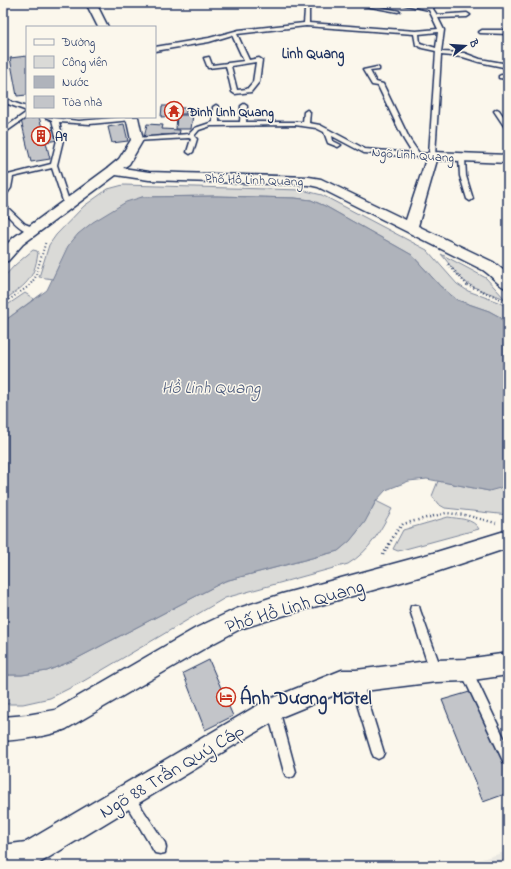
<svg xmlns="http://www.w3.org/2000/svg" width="511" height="869" font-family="'Indie Flower',sans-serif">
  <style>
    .built { fill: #eae8e2 }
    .green { fill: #dadad7; stroke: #7a849a }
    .water { fill: #afb3bb; stroke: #747e96 }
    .building { fill: #c3c5c9; stroke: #1b2f5e }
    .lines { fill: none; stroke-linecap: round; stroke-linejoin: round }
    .service-casing { stroke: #1b2f5e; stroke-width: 3 }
    .minor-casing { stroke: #1b2f5e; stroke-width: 3 }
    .path-far1 { stroke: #1b2f5e; stroke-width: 2; stroke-dasharray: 1 2.5; stroke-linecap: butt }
    .path { stroke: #1b2f5e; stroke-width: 2.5; stroke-dasharray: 1 3; stroke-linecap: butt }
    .service { fill: #fbf7ec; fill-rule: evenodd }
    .minor { fill: #fbf7ec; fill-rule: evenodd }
    .labels { text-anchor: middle; stroke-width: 3; stroke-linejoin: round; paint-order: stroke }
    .far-poi-label { font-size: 13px; font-weight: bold; fill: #1b2f5e; stroke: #fbf7ec; text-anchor: start }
    .far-street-label { font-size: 13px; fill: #1b2f5e; stroke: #fbf7ec }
    .far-neighbourhood-label { font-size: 14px; font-weight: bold; fill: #1b2f5e; stroke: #fbf7ec }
    .water-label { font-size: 17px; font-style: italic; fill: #47577a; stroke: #fbf7ec }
    .near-street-label { font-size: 19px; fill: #1b2f5e; stroke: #fbf7ec }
    .near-poi-label { font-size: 19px; font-weight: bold; fill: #1b2f5e; stroke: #fbf7ec; text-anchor: start }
  </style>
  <rect width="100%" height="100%" fill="#fbf7ec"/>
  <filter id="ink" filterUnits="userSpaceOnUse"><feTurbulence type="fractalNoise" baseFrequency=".025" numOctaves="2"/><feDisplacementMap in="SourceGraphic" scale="8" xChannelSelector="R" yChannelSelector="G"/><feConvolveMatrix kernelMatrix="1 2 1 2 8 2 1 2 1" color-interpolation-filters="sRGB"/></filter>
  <g filter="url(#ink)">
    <polygon class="built" points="508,851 508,866 460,866"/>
    <g class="green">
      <polygon points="123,185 302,190 322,195 427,250 457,284 468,291 498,302 507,307 508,327 500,317 489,311 457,300 440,286 412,255 325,206 311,200 295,198 216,196 142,197 59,265 53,279 39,277 49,245 56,235 84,206 108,189"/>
      <path d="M33 250 37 251 38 253C34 281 25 285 3 301V278L15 265Z"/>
      <path d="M441 254 486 278 505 299C494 294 483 292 472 286 459 280 450 264 441 254Z"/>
      <polygon points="25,293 34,299 3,322 3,308"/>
      <polygon points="438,481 489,491 508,481 508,515 445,508 438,504 432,496"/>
      <path d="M376 501 392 509C380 531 370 551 348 564L225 598 82 682 50 698 23 704H3V675H22L47 671 74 660 225 581 338 551C356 537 366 521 376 501Z"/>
      <path d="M448 517C459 519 473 518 479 529L398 551 393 549 403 530Z"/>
    </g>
    <polygon class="water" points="216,196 295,198 311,200 325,206 412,255 440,286 457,300 489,311 500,317 508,327 508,481 500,488 489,491 427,479 409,481 386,490 376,501 365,522 350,541 338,551 225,581 74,660 47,671 22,675 3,675 3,322 47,290 68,246 78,234 93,222 126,202 142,197"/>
    <g class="building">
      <polygon points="27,56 27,95 17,96 10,58"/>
      <polygon points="162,106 177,106 176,108 186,108 186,114 177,114 177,116 161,117"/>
      <polygon points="177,115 193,115 191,129 176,129"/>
      <polygon points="39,117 43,131 55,129 58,140 46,142 50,159 31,162 21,120"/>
      <polygon points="124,124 128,141 112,143 108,127"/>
      <polygon points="147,124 163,125 162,129 180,130 179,136 161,135 160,139 144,138"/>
      <polygon points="209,660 233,716 205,730 183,673"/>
      <polygon points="473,691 508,771 508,793 483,802 442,700"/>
    </g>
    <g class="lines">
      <g class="service-casing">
        <g id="service">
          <path d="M310 3H314L309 10V23L416 31 438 29 429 10 397 3H407L429 7 431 3H435L433 9 437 15 467 13 470 15 467 17 438 18 444 30 441 52 464 53 480 59 508 64V68L479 62 463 57 441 55 435 156 432 158 364 153 332 136 333 141 341 145 338 147 328 143 324 132 316 128 295 125 211 126 199 130 194 136 197 139 193 152 190 154 187 152 191 139 189 138 135 141 134 140 137 138 189 134 195 128 213 122V107L216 105 219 107V122H240L241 106 244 104 247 106 246 122H303L304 112 307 110 310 112 309 123 320 125 365 149 412 153 404 140 378 86 372 85 363 70 377 67 379 68V70L370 71 376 82 383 84 410 140 419 153 429 154 436 51 422 48 416 45 414 34 306 26 237 34 249 60 259 58 262 60 259 82 251 92 235 94 232 92 226 66 208 68 204 58 209 57 212 65 244 61 232 35 209 42 155 51V47L209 38 239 30 304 23 305 10ZM438 32 436 48 420 43 419 34ZM256 62 253 82 247 89 237 90 231 66Z"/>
          <polygon points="349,3 360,3 400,11 398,12"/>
          <polygon points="482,30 508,30 508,34 480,33 479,32"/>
          <polygon points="501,75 508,75 508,79 499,78 499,76"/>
          <polygon points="3,96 12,102 27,107 27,111 8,104 3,101"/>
          <polygon points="497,109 499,110 508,123 508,130 506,129 494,111"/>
          <polygon points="27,112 27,117 3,134 3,129"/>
          <path d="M45 117 79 121 124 117 135 118 132 120 90 124 59 122 63 140 57 165 70 204 69 206H65L64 204 52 168 13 177 11 188 6 195 7 207 25 224 35 228V232C22 234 12 219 3 211V190L8 175 51 164 57 140 52 120Z"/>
          <polygon points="462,156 465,158 466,176 473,199 470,201 467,199 460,176 459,158"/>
          <polygon points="415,605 419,606 420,610 442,671 440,675 436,677 432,675 430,671 410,610 411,606"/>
          <polygon points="466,664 470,666 508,746 508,765 504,763 462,674 460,670 462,666"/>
          <polygon points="356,675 360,677 362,681 384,753 382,757 378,759 374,757 372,753 350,681 352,677"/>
          <polygon points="273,703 277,705 279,709 296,772 294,776 290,778 286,776 284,772 267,709 269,705"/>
          <polygon points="128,791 132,793 165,843 166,848 165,853 160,854 155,853 124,801 122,797 124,793"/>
        </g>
      </g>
      <g class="minor-casing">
        <g id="minor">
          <polygon points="86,3 96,3 108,27 98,27"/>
          <path d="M126 117H138L143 140 129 164 123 168 149 172 309 177 321 179 406 220 428 153 432 152 508 155V163L437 160 418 226 493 262 508 274V289C500 287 491 275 483 270L318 187 309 185 149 180 116 175 23 244 8 261 3 262V248L13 238 108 168 119 159 131 140Z"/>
          <path d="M508 530V548L433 573 282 616 240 629 212 644 66 729C47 737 24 739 3 741V717L27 715 55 710 196 628 236 609 282 594 433 553Z"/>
          <polygon points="508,653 508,675 466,681 436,682 356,692 342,692 281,717 38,864 34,866 3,866 3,845 26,842 265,701 342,670 356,670 436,660 466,659"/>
        </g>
      </g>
      <g class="path-far1">
        <polyline points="448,264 467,285 494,296 508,304"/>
        <polyline points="3,304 29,286 35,278 46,241"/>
      </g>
      <polyline class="path" points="383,555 396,532 403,524 446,513 465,515 496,523"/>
      <use href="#service" class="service"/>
      <use href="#minor" class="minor"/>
    </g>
  </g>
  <defs>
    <g id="temple-ring" transform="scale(1)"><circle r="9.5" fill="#fbf7ec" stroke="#c8321e" stroke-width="1.5"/><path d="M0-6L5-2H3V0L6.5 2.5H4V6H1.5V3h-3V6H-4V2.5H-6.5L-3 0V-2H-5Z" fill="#c8321e"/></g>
    <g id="building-ring" transform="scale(1)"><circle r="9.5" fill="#fbf7ec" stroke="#c8321e" stroke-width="1.5"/><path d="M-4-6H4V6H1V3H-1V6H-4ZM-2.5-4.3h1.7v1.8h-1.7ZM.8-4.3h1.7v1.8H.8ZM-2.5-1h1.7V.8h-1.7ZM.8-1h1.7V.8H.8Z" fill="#c8321e"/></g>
    <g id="hotel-ring" transform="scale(1)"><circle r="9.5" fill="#fbf7ec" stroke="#c8321e" stroke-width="1.5"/><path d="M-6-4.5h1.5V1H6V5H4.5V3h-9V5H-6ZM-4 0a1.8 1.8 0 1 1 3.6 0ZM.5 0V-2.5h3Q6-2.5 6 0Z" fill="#c8321e"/></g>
  </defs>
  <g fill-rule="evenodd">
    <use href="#temple-ring" x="174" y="111"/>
    <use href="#building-ring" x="41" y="136"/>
    <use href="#hotel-ring" x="226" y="697"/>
  </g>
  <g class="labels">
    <g class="far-poi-label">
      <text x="188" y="116">Đình Linh Quang</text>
      <text x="55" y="141">A9</text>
    </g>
    <g class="far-street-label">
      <text transform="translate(413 154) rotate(4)" y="5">Ngõ Linh Quang</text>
      <text transform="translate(254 179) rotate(2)" y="5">Phố Hồ Linh Quang</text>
    </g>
    <g class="far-neighbourhood-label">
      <text x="313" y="58">Linh Quang</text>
    </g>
    <g class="water-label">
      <text x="211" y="393">Hồ Linh Quang</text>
    </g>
    <g class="near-street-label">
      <text transform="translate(294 605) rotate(-17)" y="7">Phố Hồ Linh Quang</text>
      <text transform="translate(171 770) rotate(-31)" y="7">Ngõ 88 Trần Quý Cáp</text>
    </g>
    <g class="near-poi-label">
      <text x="240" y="704">Ánh Dương Motel</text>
    </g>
  </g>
  <rect width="511" height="869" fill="none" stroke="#fbf7ec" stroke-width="16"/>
  <rect x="8" y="8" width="495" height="853" fill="none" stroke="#1b2f5e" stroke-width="1.5" filter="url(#ink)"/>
  <rect x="26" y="26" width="130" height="92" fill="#fbf7ec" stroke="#a1a7b3"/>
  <rect x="34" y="39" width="20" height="6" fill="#fbf7ec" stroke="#a1a7b3"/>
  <text x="62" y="46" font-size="12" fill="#1b2f5e">Đường</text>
  <rect x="34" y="56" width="20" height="12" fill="#dadad7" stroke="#a1a7b3"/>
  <text x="62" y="66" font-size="12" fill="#1b2f5e">Công viên</text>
  <rect x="34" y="76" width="20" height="12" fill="#afb3bb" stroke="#a1a7b3"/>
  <text x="62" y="86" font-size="12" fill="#1b2f5e">Nước</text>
  <rect x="34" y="96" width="20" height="12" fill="#c3c5c9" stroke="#a1a7b3"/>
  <text x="62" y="106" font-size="12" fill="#1b2f5e">Tòa nhà</text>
  <g transform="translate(465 46) rotate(73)" stroke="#fbf7ec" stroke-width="3" paint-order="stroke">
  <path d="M0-3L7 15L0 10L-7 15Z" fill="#1b2f5e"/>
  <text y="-6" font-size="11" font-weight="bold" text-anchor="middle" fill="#1b2f5e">B</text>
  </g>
</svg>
